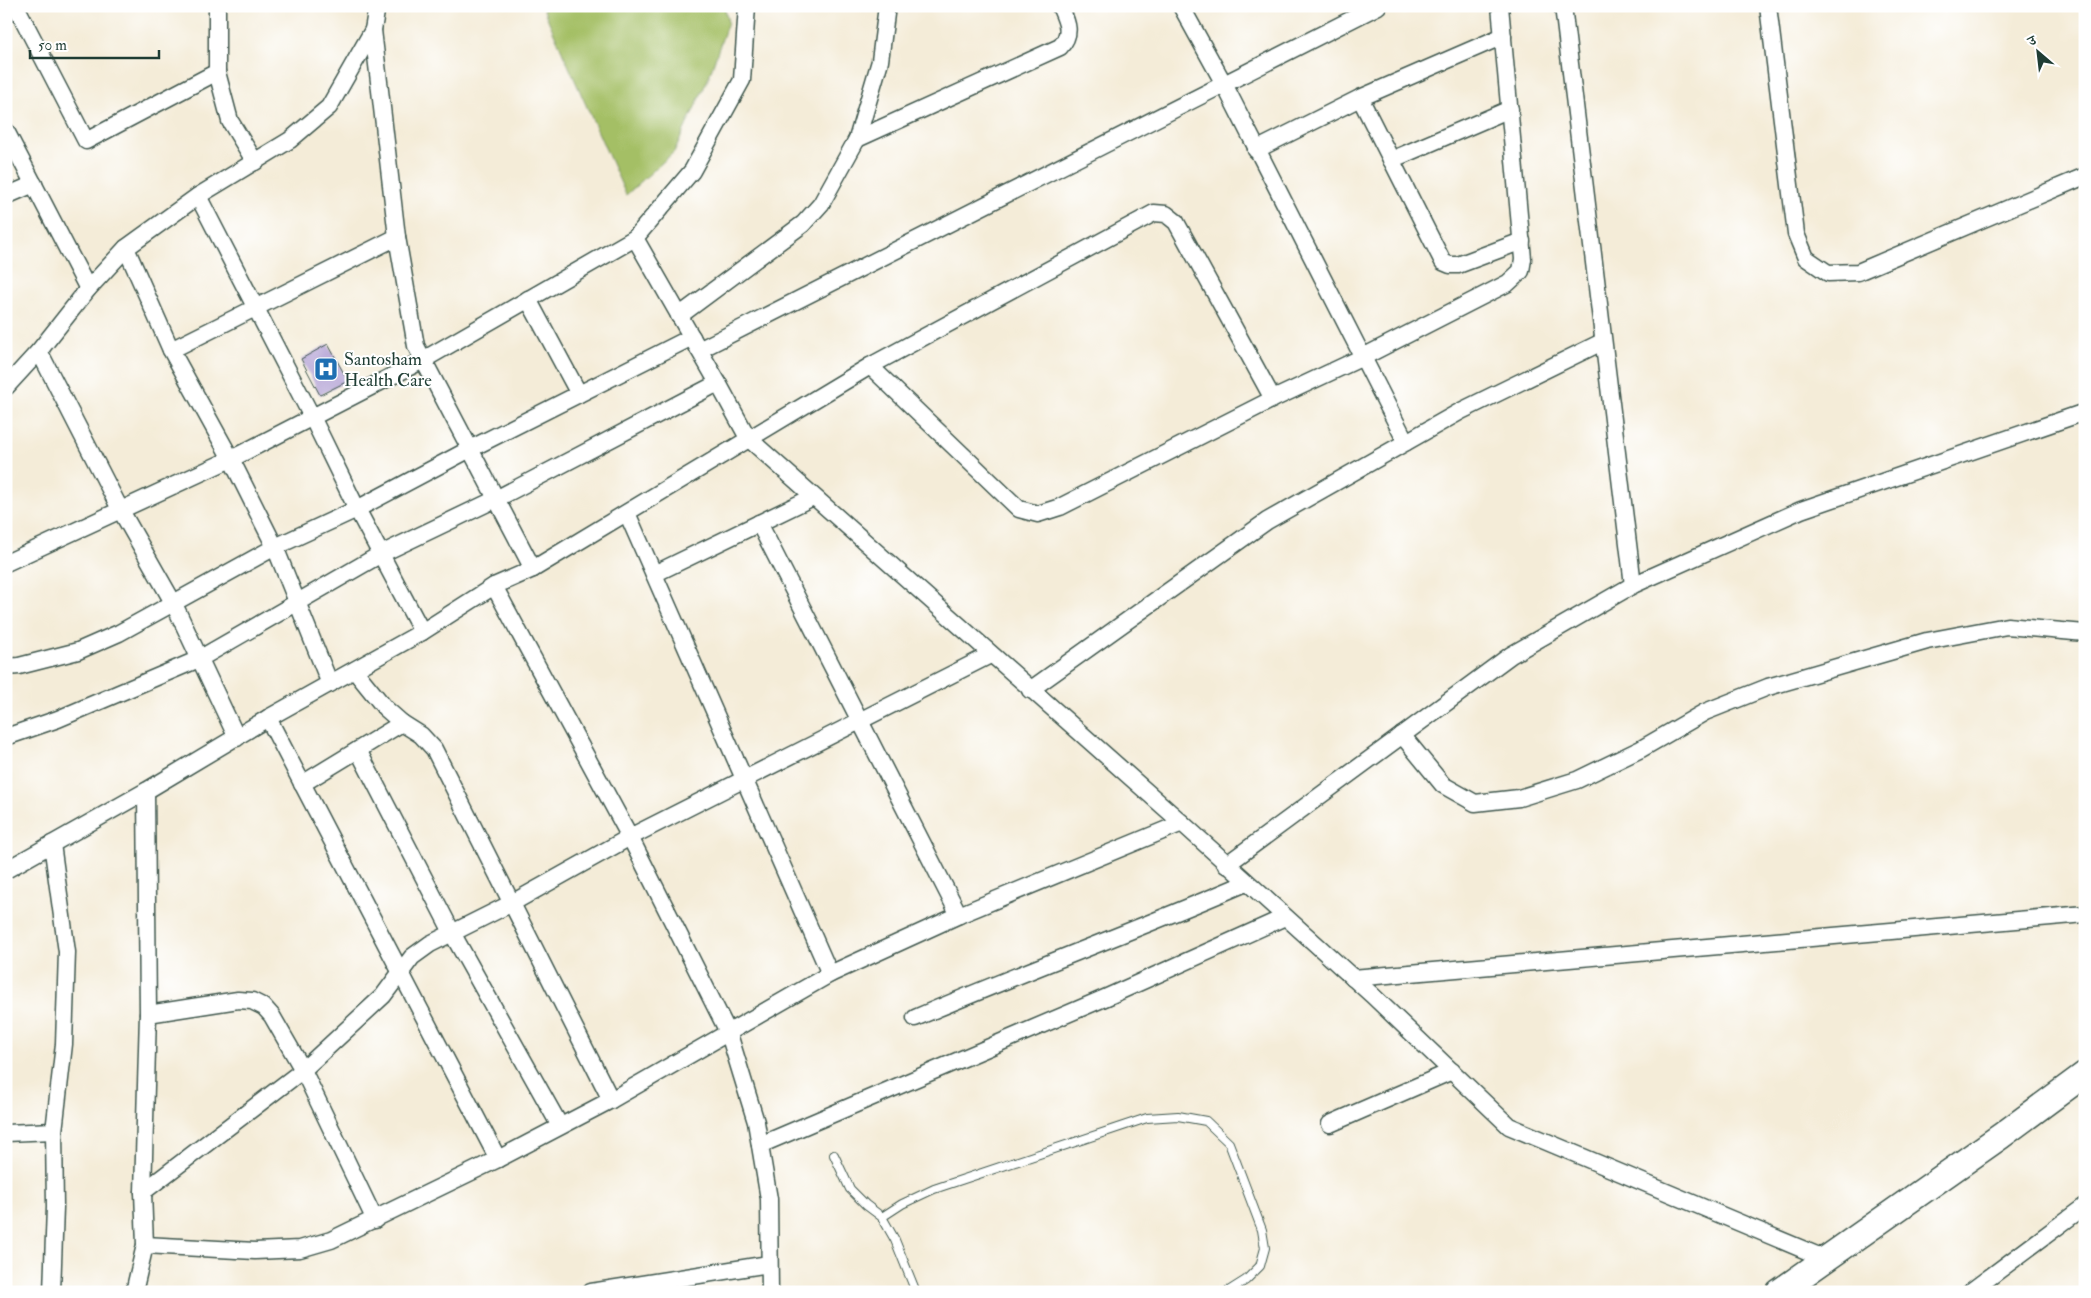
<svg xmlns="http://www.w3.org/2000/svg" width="2091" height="1298" font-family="'IM FELL Double Pica','Noto Serif Devanagari',serif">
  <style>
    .green { fill: #a4bf65; stroke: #627e4c }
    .building { fill: #af9dd2 }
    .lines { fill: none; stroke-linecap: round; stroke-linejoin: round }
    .lane-casing { stroke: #3f574d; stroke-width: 10 }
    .street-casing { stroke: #3f574d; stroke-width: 19 }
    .primary-casing { stroke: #3f574d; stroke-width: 28 }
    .lane { stroke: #fff; stroke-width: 8 }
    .street { stroke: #fff; stroke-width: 16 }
    .primary { stroke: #fff; stroke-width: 25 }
    .labels { text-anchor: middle; stroke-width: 4; stroke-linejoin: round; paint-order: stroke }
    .poi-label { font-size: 18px; fill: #1f3d34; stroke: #fff; text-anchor: start }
  </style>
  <rect width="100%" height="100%" fill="#fff"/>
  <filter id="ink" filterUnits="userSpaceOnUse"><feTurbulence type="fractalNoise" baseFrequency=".02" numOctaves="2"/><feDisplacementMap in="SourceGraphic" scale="10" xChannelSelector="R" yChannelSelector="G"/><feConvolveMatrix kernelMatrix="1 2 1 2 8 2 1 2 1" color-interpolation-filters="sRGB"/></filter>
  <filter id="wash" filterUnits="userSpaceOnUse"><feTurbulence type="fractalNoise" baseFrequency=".0096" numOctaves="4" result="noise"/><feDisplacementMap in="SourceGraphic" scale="20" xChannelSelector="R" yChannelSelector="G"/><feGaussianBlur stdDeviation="1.12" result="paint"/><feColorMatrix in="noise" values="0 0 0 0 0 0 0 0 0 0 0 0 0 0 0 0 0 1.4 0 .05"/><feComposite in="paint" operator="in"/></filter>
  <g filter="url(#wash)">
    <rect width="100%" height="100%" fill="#f4ecd8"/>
    <polygon class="green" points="542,6 724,6 728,22 708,79 674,152 626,195"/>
    <g id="blocks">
      <polygon class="building" points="328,344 348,381 320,395 301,359"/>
    </g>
  </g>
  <g filter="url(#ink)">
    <use href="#blocks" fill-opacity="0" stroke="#3f574d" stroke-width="1"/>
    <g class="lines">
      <g class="lane-casing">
        <g id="lane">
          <polyline points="834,1155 850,1189 866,1205 882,1217 895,1240 916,1292"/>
          <polyline points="882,1217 902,1204 934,1189 1147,1118 1178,1116 1206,1121 1229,1143 1262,1230 1265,1248 1260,1266 1246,1280 1227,1292"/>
        </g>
      </g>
      <g class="street-casing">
        <g id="street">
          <polyline points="16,6 86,141 217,72"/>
          <polyline points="217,6 217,72 230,121 255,162"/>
          <polyline points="377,6 373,30 397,237 416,346 533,569"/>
          <polyline points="747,6 742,80 692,171 635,238 718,383 748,438 1182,823 1372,995 1509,1126 1826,1259"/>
          <polyline points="1181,6 1224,84 1406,442"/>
          <polyline points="1563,6 1633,585"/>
          <polyline points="1768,6 1796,234 1806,258 1828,273 1858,272 2085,176"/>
          <polyline points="1360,98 1443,262 1450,265 1458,265 1522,241"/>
          <polyline points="6,131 88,289"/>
          <path d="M857 139 1060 47C1073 33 1067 22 1060 6"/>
          <polyline points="1256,150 1360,98 1503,36"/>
          <polyline points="1391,160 1510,109"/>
          <polyline points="6,196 34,184"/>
          <polyline points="198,196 312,417 357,509 422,632"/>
          <polyline points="126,248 171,350 231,459 275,547 330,684"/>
          <polyline points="528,299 579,394"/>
          <polyline points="679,316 803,224 821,204 857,139 880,61 887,6"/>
          <polyline points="171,350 397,237"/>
          <polyline points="699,350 1378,6"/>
          <polyline points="39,351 120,509 174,604 237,738"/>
          <polyline points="870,366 1019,509 1038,514 1060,507 1273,399 1363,357 1508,283 1521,271 1523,259 1500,6"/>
          <polyline points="6,387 39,351 88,289 126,248 198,196 290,140 329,107 373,30"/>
          <polyline points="627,513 830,974"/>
          <polyline points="759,523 959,915"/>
          <polyline points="6,563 231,459 423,360 635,238"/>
          <polyline points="654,574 813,497"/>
          <polyline points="494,586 630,837 729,1034 756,1122 769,1199 770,1292"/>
          <polyline points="6,667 19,666 78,651 119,633 275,547 357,509 470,449 692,337"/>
          <polyline points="355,671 385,708 402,723 421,735 434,749 611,1100"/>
          <polyline points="1030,690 1267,521 1461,411 1602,342"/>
          <polyline points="268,718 498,1159"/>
          <polyline points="1402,735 1443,785 1475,803 1519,798 1577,780 1641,749 1705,712 1768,687 1927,641 2007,626 2085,633"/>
          <polyline points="6,737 58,719 199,659 381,554 496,499 718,383"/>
          <polyline points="358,750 456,940 560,1126"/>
          <polyline points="302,784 402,723"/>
          <polyline points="1226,865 1511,655 1633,585 1801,510 2085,412"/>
          <polyline points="6,870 146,791 268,718 422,632 494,586 533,569 870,366 1154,213 1166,214 1176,222 1273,399"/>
          <polyline points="1353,978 2085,914"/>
          <polyline points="148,1014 238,1000 252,1001 264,1007 272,1016 303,1070 375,1220"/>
          <path d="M915 1018C1025 971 1137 930 1246 883"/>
          <polyline points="1330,1124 1452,1071"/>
          <polyline points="6,1133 54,1131"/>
          <polyline points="760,1145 1107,997 1285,917"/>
          <polyline points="143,1192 303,1070 383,996 412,957 430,944 512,903 630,837 990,655"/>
          <polyline points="145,1245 255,1251 300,1249 331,1240 498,1159 611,1100 830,974 959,915 1182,823"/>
          <polyline points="52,1292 55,1207 54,1131 64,1044 67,952 52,844"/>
          <polyline points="134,1292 145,1245 143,1192 148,1014 146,791"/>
          <polyline points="591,1292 769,1264"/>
          <polyline points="1970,1292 2085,1206"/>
        </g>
      </g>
      <g class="primary-casing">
        <polyline id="primary" points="1779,1292 2001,1136 2085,1074"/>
      </g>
      <use href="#lane" class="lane"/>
      <use href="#street" class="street"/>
      <use href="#primary" class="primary"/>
    </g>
  </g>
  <defs>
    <g id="hospital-square" transform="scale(1.25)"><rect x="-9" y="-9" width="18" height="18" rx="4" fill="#1f6fb2" stroke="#fff"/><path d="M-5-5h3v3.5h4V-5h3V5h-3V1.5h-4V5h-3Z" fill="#fff"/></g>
  </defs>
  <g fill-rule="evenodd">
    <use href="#hospital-square" x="326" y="369"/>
  </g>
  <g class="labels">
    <g class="poi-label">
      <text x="344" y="365">Santosham<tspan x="344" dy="21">Health Care</tspan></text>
    </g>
  </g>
  <rect width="2091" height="1298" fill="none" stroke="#fff" stroke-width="25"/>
  <g transform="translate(2038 52) rotate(332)" stroke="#ffffff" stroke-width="4" paint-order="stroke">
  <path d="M0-4L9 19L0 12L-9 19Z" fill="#1f3d34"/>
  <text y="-8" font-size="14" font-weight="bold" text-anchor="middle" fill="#1f3d34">उ</text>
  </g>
  <path d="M30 50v8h129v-8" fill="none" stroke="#1f3d34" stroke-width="2.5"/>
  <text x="38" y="50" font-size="15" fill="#1f3d34" stroke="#ffffff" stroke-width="4" paint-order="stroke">50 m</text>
</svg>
